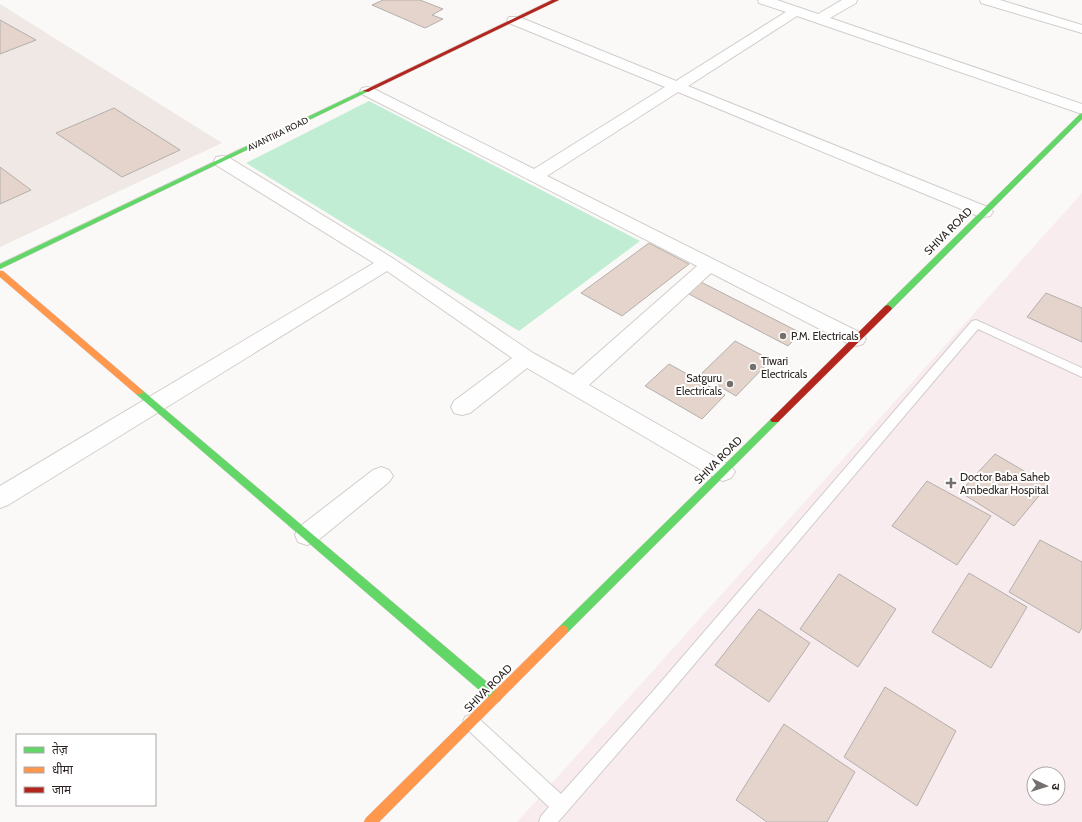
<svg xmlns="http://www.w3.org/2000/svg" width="1082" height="822" font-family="Cabin,'Noto Sans Devanagari',sans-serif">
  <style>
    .built { fill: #efe8e4 }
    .medical { fill: #f8ecef; fill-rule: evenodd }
    .green { fill: #c0edd3 }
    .building { fill: #e4d4cb; stroke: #b4afac }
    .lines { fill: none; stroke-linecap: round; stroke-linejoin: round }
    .lane-casing { stroke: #d2cdca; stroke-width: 2 }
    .street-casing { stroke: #d2cdca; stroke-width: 2 }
    .fast-casing { stroke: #d2cdca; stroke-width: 1 }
    .slow-casing { stroke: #d2cdca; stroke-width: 1 }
    .jam-casing { stroke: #d2cdca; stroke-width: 1 }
    .lane { fill: #fefefe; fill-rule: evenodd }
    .street { fill: #fefefe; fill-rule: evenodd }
    .fast { fill: #63d668; fill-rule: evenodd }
    .slow { fill: #ff974d; fill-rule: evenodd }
    .jam { fill: #b3261e; fill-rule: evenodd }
    .poi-dot { fill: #756f6d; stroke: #fff; stroke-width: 1.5 }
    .labels { text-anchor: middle; stroke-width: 4; stroke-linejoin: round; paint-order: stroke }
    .far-street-label { font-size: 9px; fill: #2d2522; stroke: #fff }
    .street-label { font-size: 11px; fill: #2d2522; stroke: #fff }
    .poi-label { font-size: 11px; fill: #2d2522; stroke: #fff; text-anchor: start }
  </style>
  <rect width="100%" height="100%" fill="#fbf9f7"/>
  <polygon class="built" points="0,4 222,143 0,247"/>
  <path class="medical" d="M1082 193V822H517ZM1034 774H1058V798H1034Z"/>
  <polygon class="green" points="369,101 640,241 519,331 246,163"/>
  <g class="building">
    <polygon points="383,0 420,0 443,9 432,15 443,19 425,28 372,5"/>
    <polygon points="0,20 36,40 0,54"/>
    <polygon points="114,108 180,150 122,177 56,133"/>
    <polygon points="0,167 31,190 0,204"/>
    <polygon points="649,243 689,264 622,316 581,293"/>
    <polygon points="701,282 801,333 788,346 687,293"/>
    <polygon points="1046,293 1082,308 1082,342 1027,317"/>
    <polygon points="735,341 771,360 736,396 700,375"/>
    <polygon points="669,364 725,395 702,419 645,386"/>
    <polygon points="995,454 1048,485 1014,526 960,492"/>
    <polygon points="927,481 991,516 957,565 892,526"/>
    <polygon points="1040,540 1082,562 1082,627 1079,633 1009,592"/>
    <polygon points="969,573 1027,607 991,668 932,632"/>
    <polygon points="839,574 896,609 858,667 800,629"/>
    <polygon points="759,609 810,643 769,702 715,665"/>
    <polygon points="885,687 956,731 917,806 844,757"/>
    <polygon points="784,724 855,772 827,822 767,822 736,800"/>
  </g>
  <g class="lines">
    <g class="lane-casing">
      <polygon id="lane" points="976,320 1082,368 1082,377 978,329 664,700 558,822 539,822 541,816 549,807 465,727 463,722 465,717 471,714 477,717 561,794 654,690 972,321"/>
    </g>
    <g class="street-casing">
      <g id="street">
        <polygon points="758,0 777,0 818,14 842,0 857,0 856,3 830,18 1082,104 1082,114 797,16 688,86 990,208 993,212 990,216 984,217 978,216 678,92 547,176 863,334 866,339 863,344 856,346 849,344 711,273 589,385 731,466 735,472 731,478 723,481 715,478 527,368 470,413 462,415 454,413 451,407 454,401 512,358 387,271 8,505 0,508 0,486 374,263 216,165 214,161 216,157 222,156 228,157 394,259 533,353 573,375 697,266 362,94 360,91 362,88 367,87 372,88 534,169 665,87 509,23 507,20 509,17 519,17 676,81 786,12 759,3"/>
        <polygon points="980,0 1000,0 1082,25 1082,33 981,3"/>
        <polygon points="381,467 389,470 393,476 389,482 316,542 307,545 298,542 295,535 298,528 373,470"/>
      </g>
    </g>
    <g class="fast-casing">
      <g id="fast">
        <polygon points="364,90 369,91 0,269 0,264"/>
        <polygon points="1082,113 1082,119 891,310 885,310 884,308 885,306 1080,114"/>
        <polygon points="139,389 142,390 500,693 502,697 500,701 496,702 492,701 136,394 135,392"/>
        <polygon points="775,417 778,418 780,420 567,633 563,635 559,633 558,630 559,627 772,418"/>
      </g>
    </g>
    <g class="slow-casing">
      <g id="slow">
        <polygon points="0,271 3,271 142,390 143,392 142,394 136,394 0,277"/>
        <polygon points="563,625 567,627 568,630 567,633 379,822 364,822 366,818 559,627"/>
      </g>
    </g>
    <g class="jam-casing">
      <g id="jam">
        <polygon points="552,0 559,0 368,92 363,91"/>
        <polygon points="888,305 892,308 891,310 778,422 772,422 770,420 772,418 885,306"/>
      </g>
    </g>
    <use href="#lane" class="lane"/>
    <use href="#street" class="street"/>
    <use href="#fast" class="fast"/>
    <use href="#slow" class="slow"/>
    <use href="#jam" class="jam"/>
  </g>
  <g class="poi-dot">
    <circle cx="783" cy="336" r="4"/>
    <circle cx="753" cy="367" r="4"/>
    <circle cx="730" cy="384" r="4"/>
    <path d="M949 477h4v4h4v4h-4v4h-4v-4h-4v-4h4z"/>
  </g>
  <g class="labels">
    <g class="far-street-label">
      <text transform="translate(278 134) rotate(-26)" y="3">AVANTIKA ROAD</text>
    </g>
    <g class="street-label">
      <text transform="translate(948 231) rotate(-45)" y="4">SHIVA ROAD</text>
      <text transform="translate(718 460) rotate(-45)" y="4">SHIVA ROAD</text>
      <text transform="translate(488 688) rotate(-45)" y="4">SHIVA ROAD</text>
    </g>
    <g class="poi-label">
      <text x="791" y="340">P.M. Electricals</text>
      <text x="761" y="365">Tiwari<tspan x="761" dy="13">Electricals</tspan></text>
      <text x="722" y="382" text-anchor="end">Satguru<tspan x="722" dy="13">Electricals</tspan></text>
      <text x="960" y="481">Doctor Baba Saheb<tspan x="960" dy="13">Ambedkar Hospital</tspan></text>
    </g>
  </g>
  <rect x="16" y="734" width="140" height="72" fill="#ffffff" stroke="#aba8a7"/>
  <rect x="24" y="747" width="20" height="6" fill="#63d668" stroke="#aba8a7"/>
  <text x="52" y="754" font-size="12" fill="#2d2522">तेज़</text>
  <rect x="24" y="767" width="20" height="6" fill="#ff974d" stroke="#aba8a7"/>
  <text x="52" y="774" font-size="12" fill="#2d2522">धीमा</text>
  <rect x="24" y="787" width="20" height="6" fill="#b3261e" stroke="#aba8a7"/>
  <text x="52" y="794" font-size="12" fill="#2d2522">जाम</text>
  <g transform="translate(1046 786) rotate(94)"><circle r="19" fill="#ffffff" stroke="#aba8a7"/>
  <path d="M0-3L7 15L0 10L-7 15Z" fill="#756f6d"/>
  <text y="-6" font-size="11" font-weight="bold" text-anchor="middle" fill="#2d2522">उ</text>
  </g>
</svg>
